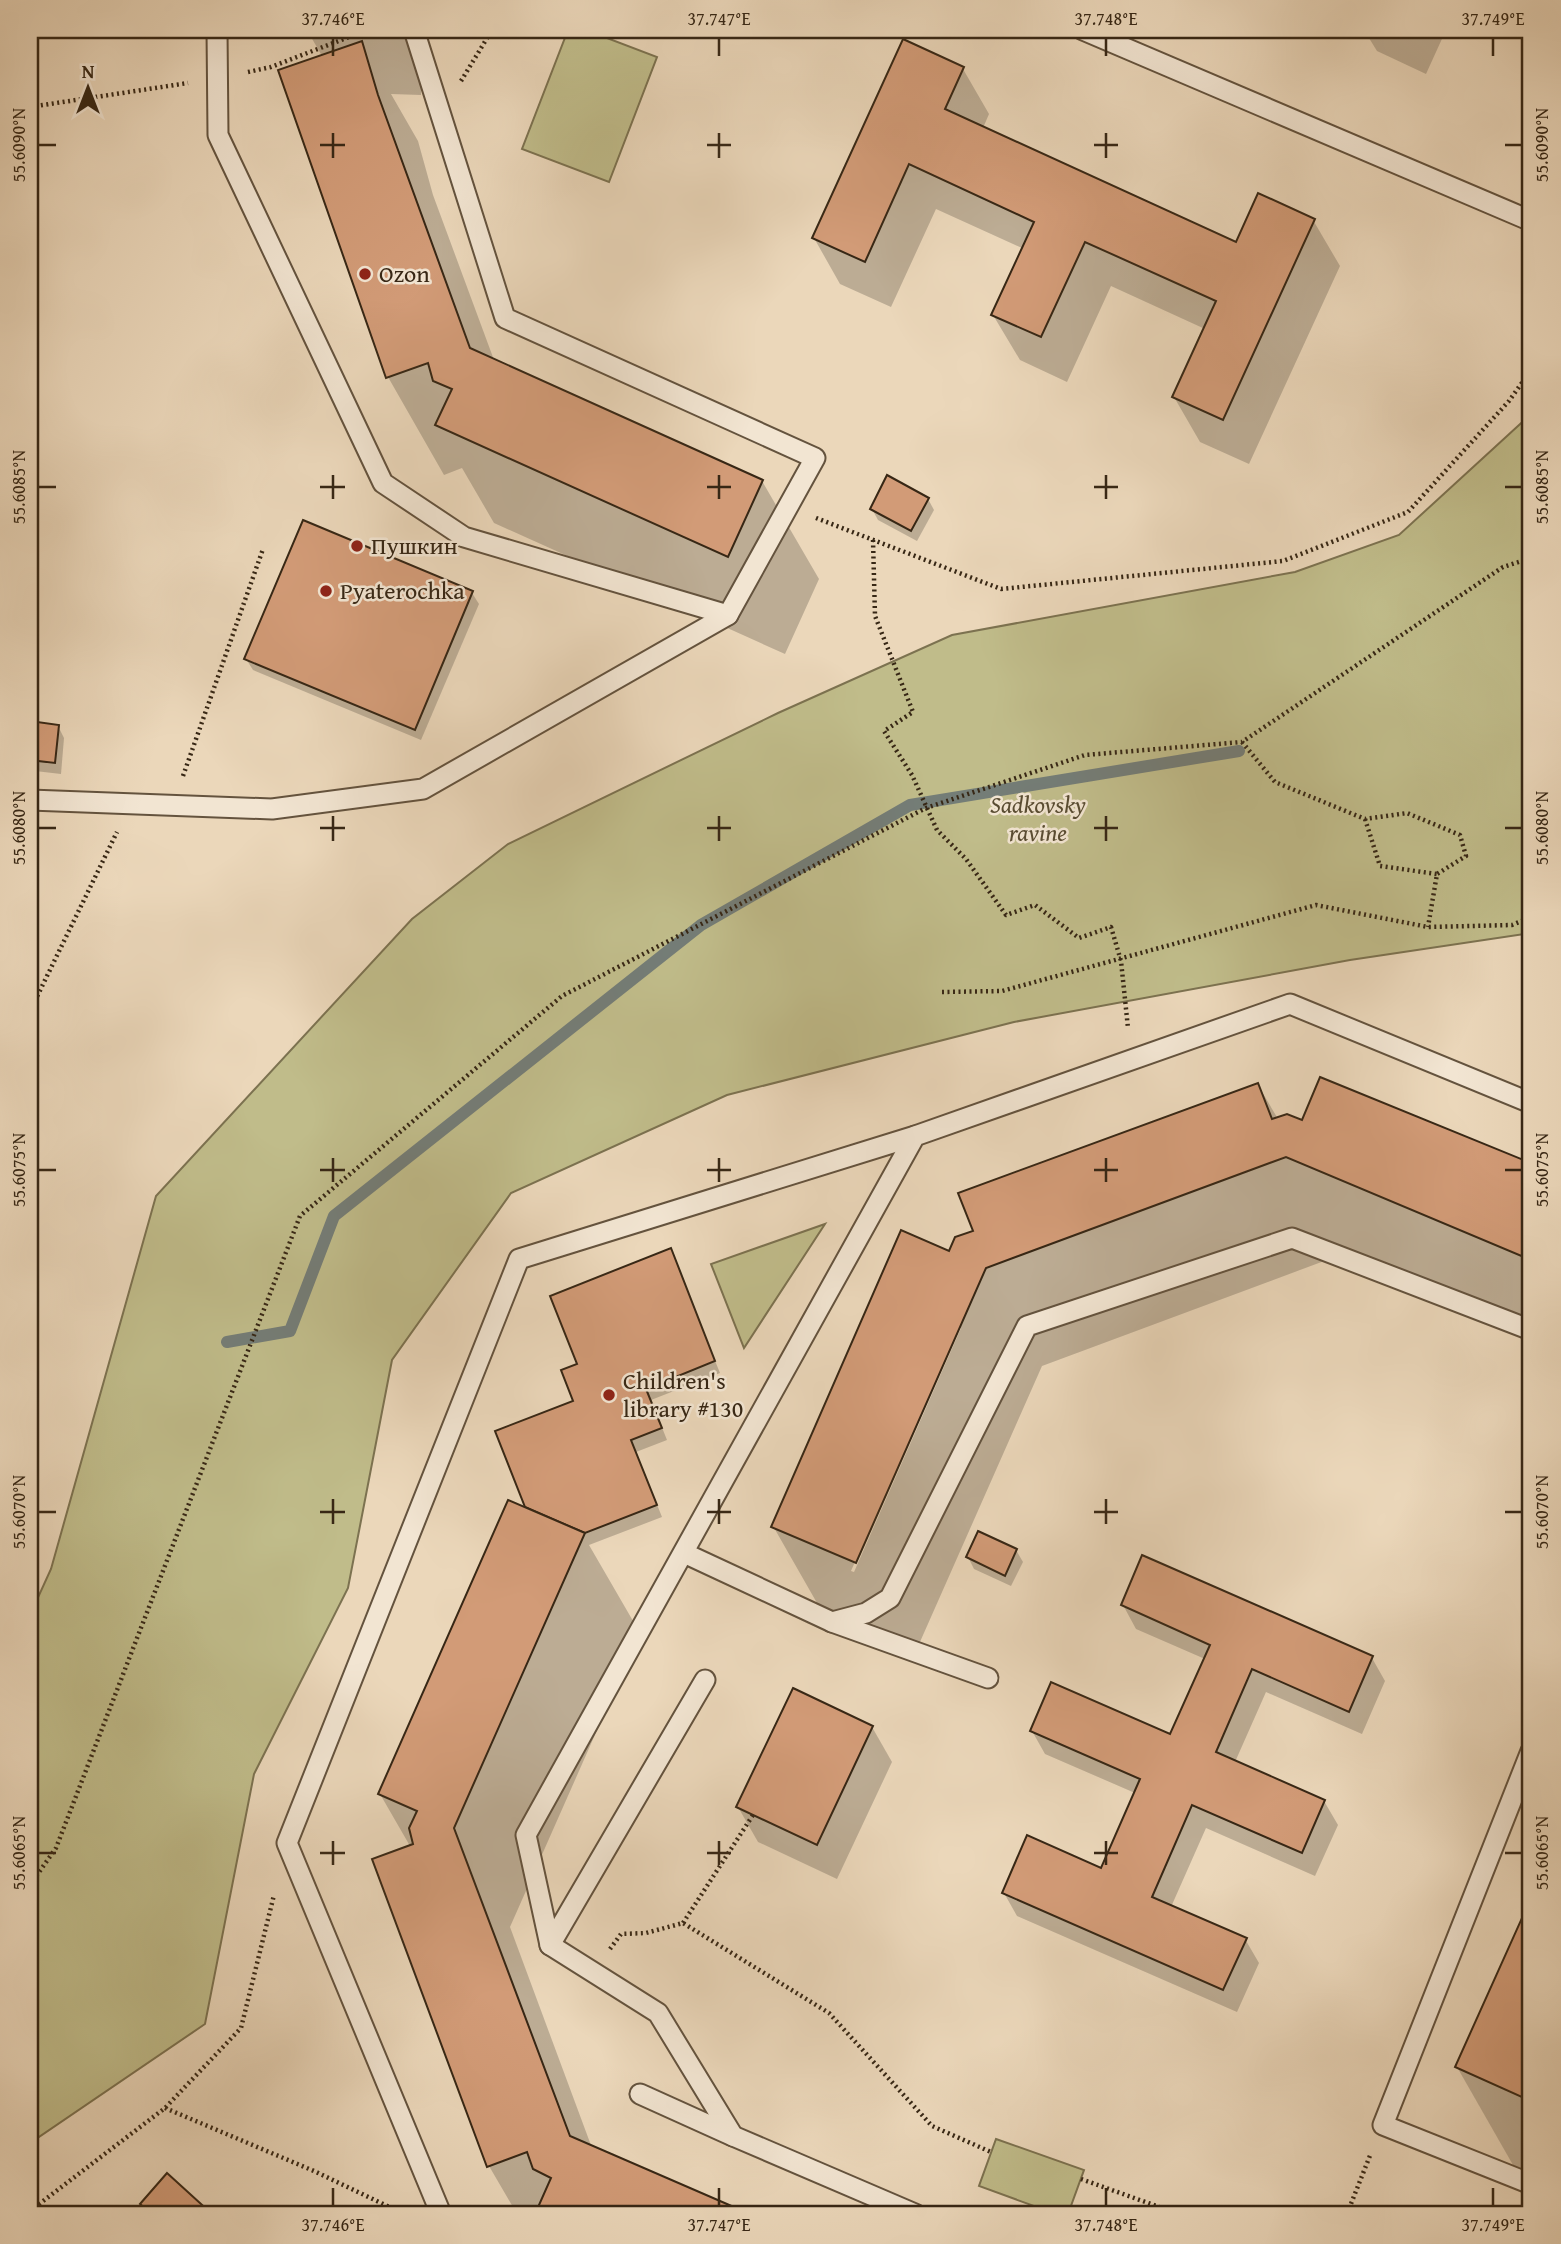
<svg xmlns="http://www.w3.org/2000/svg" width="1561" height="2244" font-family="'Gentium Book Plus',serif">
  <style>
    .green { fill: #c0bc8a; stroke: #7c7250; stroke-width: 2 }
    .shadow { fill: #0003; fill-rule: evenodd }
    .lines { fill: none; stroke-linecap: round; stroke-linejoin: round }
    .stream { stroke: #747d77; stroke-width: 12 }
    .building { fill: #d29b77; stroke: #372715; stroke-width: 2 }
    .lane-casing { stroke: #64533e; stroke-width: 23 }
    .path { stroke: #372715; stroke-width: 4.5; stroke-dasharray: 2 3.5; stroke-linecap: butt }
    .lane { stroke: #f2e5d2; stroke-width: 19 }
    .ticks { fill: none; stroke: #372715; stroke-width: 2.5 }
    .poi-dot { fill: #8f2418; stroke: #f2e5d2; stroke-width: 2.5 }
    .labels { text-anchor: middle; stroke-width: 5; stroke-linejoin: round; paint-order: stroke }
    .poi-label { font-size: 24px; fill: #372715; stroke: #f2e5d2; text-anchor: start }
    .park-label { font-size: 24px; font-style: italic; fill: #594c32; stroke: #f2e5d2 }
    .neatline { fill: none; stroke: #372715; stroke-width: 2.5 }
    .ticks-label { font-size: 18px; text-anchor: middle; fill: #372715 }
  </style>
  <rect width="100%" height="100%" fill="#ebd7ba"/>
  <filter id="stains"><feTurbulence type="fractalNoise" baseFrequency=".00286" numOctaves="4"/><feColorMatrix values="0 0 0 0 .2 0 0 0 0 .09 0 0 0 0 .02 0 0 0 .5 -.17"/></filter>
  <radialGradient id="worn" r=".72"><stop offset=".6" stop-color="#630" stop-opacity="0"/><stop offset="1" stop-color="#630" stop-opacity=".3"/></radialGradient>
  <g class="green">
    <polygon points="568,30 586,30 657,57 609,182 522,149"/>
    <polygon points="1531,414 1531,933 1350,960 1014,1022 727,1095 511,1193 392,1360 348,1588 254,1774 205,2024 30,2143 30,1615 51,1569 156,1196 412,919 508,844 778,713 952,635 1295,572 1399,535"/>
    <polygon points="825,1224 744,1348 711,1264"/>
    <polygon points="996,2139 1084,2170 1068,2214 1056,2214 979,2186"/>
  </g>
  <g class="shadow">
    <polygon points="307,30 422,30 421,95 391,94 418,141 433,195 494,360 762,481 819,579 785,654 494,523 462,468 444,475 388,377 322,56"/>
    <polygon points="1364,30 1446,30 1426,74 1377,51"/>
    <polygon points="963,69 989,114 983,128 1237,244 1313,220 1340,266 1249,464 1200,442 1174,397 1205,329 1111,286 1067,382 1020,360 993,315 1024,249 936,209 891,307 840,284 814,238"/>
    <polygon points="928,499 934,510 917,541 878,520 872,509"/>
    <polygon points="472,593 479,604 421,740 253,670 246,659"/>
    <polygon points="32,723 58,726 64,738 61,774 35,771 30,763"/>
    <polygon points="30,856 34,863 33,940 30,940"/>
    <path d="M1321 1079 1531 1167V1333L1343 1254 1042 1366 912 1660 829 1624 773 1526 950 1254 975 1232 1258 1085 1278 1119 1303 1122ZM958 1328H961L854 1572 851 1571Z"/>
    <polygon points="670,1250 720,1373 651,1400 667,1440 636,1452 662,1517 589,1545 640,1633 510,1927 592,2148 745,2214 517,2214 489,2166 410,1846 380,1794 528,1511 497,1432 575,1402 579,1365"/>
    <polygon points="1016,1550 1023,1562 1011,1586 974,1569 968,1557"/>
    <polygon points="1123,1605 1372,1658 1385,1681 1362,1734 1266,1692 1235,1762 1324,1801 1338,1825 1315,1876 1206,1828 1171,1907 1245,1939 1259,1963 1237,2012 1017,1916 1004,1893 1101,1870 1135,1793 1045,1754 1032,1731 1171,1737 1205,1659 1136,1629"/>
    <polygon points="872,1727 892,1762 837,1879 758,1842 738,1807"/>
    <polygon points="1531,1902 1531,2173 1513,2165 1457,2067"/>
    <polygon points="167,2176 209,2214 148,2214 142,2204"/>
  </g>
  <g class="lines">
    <polyline class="stream" points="227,1342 290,1331 334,1216 701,925 910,805 1239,751"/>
  </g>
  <g class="building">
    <polygon points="903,39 964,67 945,109 1236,242 1258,193 1315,219 1223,420 1172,397 1216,301 1085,242 1041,337 991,315 1034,222 909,164 865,262 812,238"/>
    <polygon points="362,41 378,95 470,348 763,480 728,557 435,425 452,389 433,381 428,363 386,378 278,70"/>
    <polygon points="887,475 929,498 911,531 870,509"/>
    <polygon points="303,520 473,591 415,730 244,659"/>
    <polygon points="30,721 59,725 55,763 30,760"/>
    <polygon points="1320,1077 1531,1163 1531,1260 1286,1157 986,1268 856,1563 771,1527 901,1230 949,1251 955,1237 973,1231 958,1193 1258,1083 1272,1119 1287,1114 1302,1120"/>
    <polygon points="671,1248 715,1361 646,1389 662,1428 631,1440 657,1505 585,1533 525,1507 495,1431 573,1401 561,1370 577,1364 550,1296"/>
    <polygon points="508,1500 585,1533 454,1828 570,2136 750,2214 535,2214 551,2178 533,2169 527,2152 487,2167 372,1859 413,1844 409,1828 417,1811 378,1794"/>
    <polygon points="978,1531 1017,1549 1005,1576 966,1557"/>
    <polygon points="1142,1555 1373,1656 1349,1712 1252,1669 1216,1752 1325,1800 1302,1853 1192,1805 1152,1897 1247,1938 1223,1990 1002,1893 1027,1835 1101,1868 1140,1779 1030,1731 1051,1682 1170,1734 1210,1645 1121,1605"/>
    <polygon points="793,1688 873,1726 817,1845 736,1807"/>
    <polygon points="1531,1898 1531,2081 1524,2098 1455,2067"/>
    <polygon points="167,2173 212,2214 152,2214 140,2204"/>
  </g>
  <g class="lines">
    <g class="lane-casing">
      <g id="lane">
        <polyline points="217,30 218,135 383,483 464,537 728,615"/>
        <polyline points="1083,30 1531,221"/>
        <polyline points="30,800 272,809 423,789 728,615 815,458 505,318 414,30"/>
        <polyline points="684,1553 832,1622 866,1613 890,1598 1027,1326 1292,1238 1531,1330"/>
        <polyline points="832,1622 988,1678"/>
        <polyline points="1531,1751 1383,2125 1531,2184"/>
        <polyline points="550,1945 705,1680"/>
        <polyline points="640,2094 733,2136"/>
        <polyline points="441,2214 287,1843 519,1259 915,1136"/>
        <polyline points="915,2214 733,2136 658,2013 550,1945 526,1835 915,1136 1290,1004 1531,1103"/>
      </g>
    </g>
    <g class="path">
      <polyline points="248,72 271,67 367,30"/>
      <polyline points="461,81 492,30"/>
      <polyline points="30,107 188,83"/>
      <polyline points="816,518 1001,589 1283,561 1408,512 1509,401 1531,370"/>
      <polyline points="873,540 875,616 913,712 884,731 912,775 937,830 966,859 1006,915 1035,905 1079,938 1111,927 1121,961 1128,1028"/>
      <polyline points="1242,742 1275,782 1365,819 1407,813 1460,835 1466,856 1437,874"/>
      <polyline points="183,776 263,549"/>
      <polyline points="1365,819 1380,866 1437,874 1428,927"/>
      <polyline points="942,992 1002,991 1316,905 1428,927 1512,925 1531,917"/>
      <polyline points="30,1011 117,832"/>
      <polyline points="30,1885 56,1848 300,1216 562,996 926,808 1085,755 1242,742 1503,567 1531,558"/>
      <polyline points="683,1923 753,1815"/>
      <polyline points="610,1949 621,1934 646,1933 683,1923 829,2013 932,2126 991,2152"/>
      <polyline points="165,2108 314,2171 404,2214"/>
      <polyline points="1081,2179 1179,2214"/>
      <polyline points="30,2211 165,2108 241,2028 274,1895"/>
      <polyline points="1036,2214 1039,2208"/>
      <polyline points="1347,2214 1371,2153"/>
    </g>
    <use href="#lane" class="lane"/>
  </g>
  <path class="ticks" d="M333 38V56M719 38V56M1106 38V56M1493 38V56M333 133V158M719 133V158M1106 133V158M38 145H56M320 145H345M707 145H731M1094 145H1118M1505 145H1522M333 475V499M719 475V499M1106 475V499M38 487H56M320 487H345M707 487H731M1094 487H1118M1505 487H1522M333 816V841M719 816V841M1106 816V841M38 828H56M320 828H345M707 828H731M1094 828H1118M1505 828H1522M333 1158V1182M719 1158V1182M1106 1158V1182M38 1170H56M320 1170H345M707 1170H731M1094 1170H1118M1505 1170H1522M333 1499V1524M719 1499V1524M1106 1499V1524M38 1512H56M320 1512H345M707 1512H731M1094 1512H1118M1505 1512H1522M333 1841V1865M719 1841V1865M1106 1841V1865M38 1853H56M320 1853H345M707 1853H731M1094 1853H1118M1505 1853H1522M333 2188V2206M719 2188V2206M1106 2188V2206M1493 2188V2206"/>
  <g class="poi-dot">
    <circle cx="365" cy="274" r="7"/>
    <circle cx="357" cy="546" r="7"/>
    <circle cx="326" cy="591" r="7"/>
    <circle cx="609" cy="1395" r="7"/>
  </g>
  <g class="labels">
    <g class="poi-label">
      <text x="379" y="282">Ozon</text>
      <text x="371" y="554">Пушкин</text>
      <text x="340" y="599">Pyaterochka</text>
      <text x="623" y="1389">Children's<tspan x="623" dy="28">library #130</tspan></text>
    </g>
    <g class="park-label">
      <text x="1038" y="813">Sadkovsky<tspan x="1038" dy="28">ravine</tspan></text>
    </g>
  </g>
  <rect width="1561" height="2244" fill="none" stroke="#ebd7ba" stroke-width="77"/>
  <g transform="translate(88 88)" stroke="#f2e5d2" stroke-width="5" paint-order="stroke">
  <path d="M0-5L12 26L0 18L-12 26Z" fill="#372715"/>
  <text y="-10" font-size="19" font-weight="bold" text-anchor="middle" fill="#372715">N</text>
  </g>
  <rect x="38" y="38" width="1484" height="2168" class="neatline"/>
  <g class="ticks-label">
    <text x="333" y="25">37.746°E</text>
    <text x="719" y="25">37.747°E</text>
    <text x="1106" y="25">37.748°E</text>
    <text x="1493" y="25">37.749°E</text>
    <text transform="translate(19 145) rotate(-90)" y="6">55.6090°N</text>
    <text transform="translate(1542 145) rotate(-90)" y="6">55.6090°N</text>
    <text transform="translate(19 487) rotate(-90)" y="6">55.6085°N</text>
    <text transform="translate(1542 487) rotate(-90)" y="6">55.6085°N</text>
    <text transform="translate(19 828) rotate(-90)" y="6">55.6080°N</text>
    <text transform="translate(1542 828) rotate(-90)" y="6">55.6080°N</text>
    <text transform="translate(19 1170) rotate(-90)" y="6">55.6075°N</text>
    <text transform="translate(1542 1170) rotate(-90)" y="6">55.6075°N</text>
    <text transform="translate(19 1512) rotate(-90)" y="6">55.6070°N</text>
    <text transform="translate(1542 1512) rotate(-90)" y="6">55.6070°N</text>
    <text transform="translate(19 1853) rotate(-90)" y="6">55.6065°N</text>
    <text transform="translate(1542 1853) rotate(-90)" y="6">55.6065°N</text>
    <text x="333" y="2231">37.746°E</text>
    <text x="719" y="2231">37.747°E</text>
    <text x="1106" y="2231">37.748°E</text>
    <text x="1493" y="2231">37.749°E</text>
  </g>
  <rect width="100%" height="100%" filter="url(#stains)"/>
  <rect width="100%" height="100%" fill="url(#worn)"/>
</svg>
